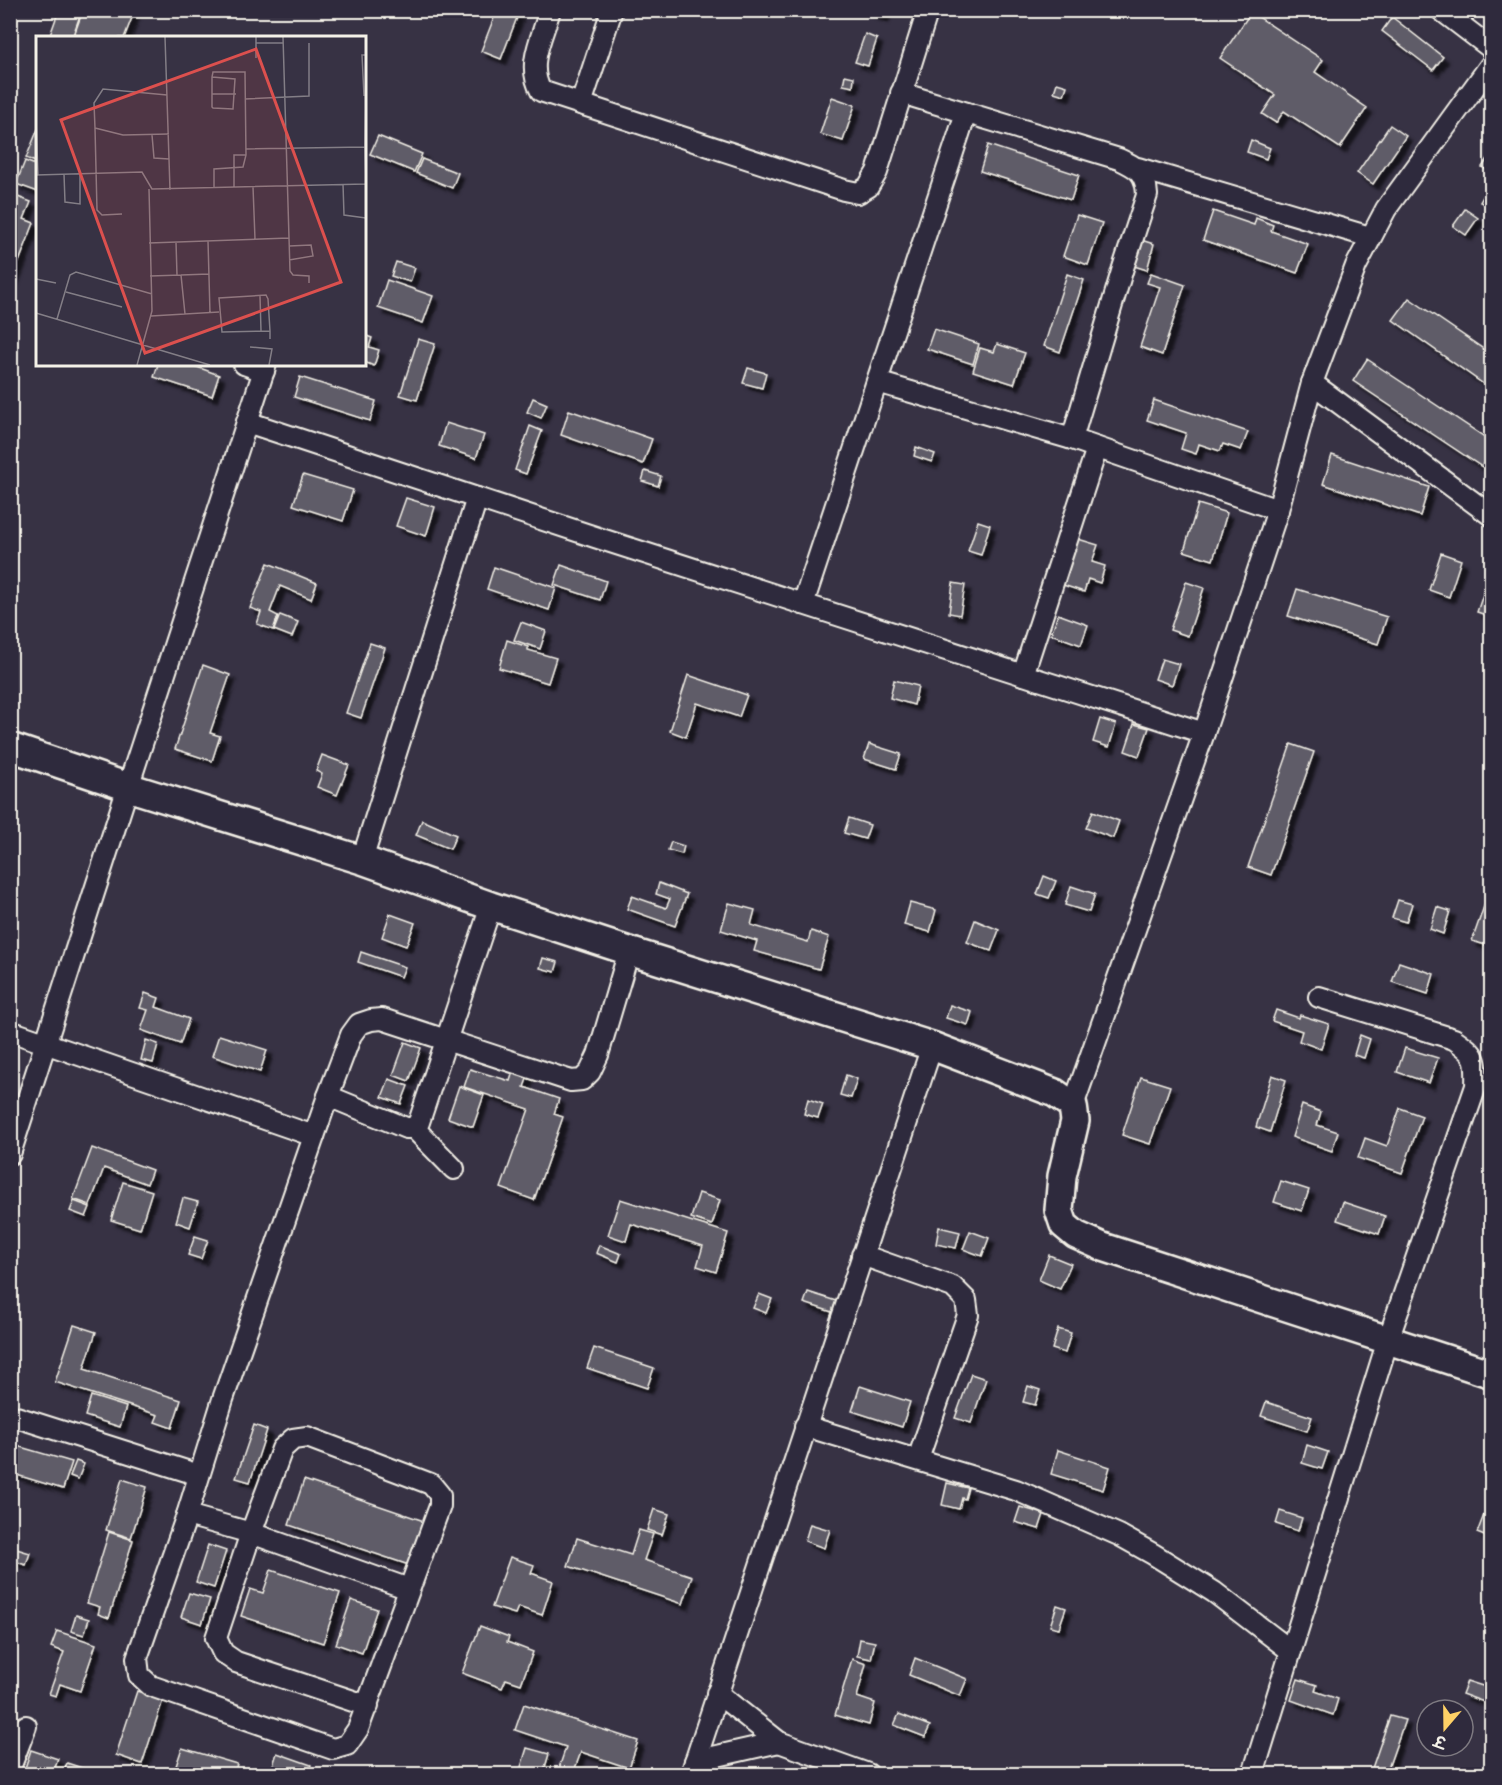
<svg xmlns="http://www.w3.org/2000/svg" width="1502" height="1785" font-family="Mynerve,'Playpen Sans Deva',sans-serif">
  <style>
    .building { fill: #5f5c67; stroke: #f4f1e8; stroke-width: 1.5; filter: url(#shadow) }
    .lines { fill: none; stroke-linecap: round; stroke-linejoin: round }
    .street-casing { stroke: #f4f1e8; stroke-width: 24 }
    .secondary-casing { stroke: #f4f1e8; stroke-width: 32 }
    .street { stroke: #2f2a3d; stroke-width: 20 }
    .secondary { stroke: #2f2a3d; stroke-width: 27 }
    .inset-road { fill: none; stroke: #837e86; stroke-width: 1.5 }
    .view { fill: #dc504e; fill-opacity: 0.15; stroke: #dc504e; stroke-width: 3 }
    .inset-edge { fill: none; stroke: #f4f1e8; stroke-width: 3 }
  </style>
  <defs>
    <filter id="shadow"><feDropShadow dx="5.5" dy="5.5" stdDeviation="1.5" flood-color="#0009"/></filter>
  </defs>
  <rect width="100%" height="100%" fill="#373244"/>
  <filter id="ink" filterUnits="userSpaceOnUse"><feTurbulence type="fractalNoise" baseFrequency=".0167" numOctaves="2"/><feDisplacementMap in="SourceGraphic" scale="12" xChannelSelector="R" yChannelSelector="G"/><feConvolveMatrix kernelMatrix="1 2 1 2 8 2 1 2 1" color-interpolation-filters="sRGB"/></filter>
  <g filter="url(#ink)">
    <g class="building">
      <polygon points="59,10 82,10 72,38 49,38"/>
      <polygon points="83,10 135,10 124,38 73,38"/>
      <polygon points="497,10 506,10 518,15 501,59 481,51"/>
      <polygon points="870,10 885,10 883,17 870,13"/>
      <polygon points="1251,12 1323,60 1315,72 1367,108 1340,148 1284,111 1276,123 1262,114 1275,95 1220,58"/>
      <polygon points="1392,17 1443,57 1433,70 1382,31"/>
      <polygon points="865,34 877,39 868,66 855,62"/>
      <polygon points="845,75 854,77 853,87 843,85"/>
      <polygon points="1057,83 1067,86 1064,95 1054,92"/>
      <polygon points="832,97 855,105 843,141 820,134"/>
      <polygon points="1390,125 1406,136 1373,184 1357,173"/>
      <polygon points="38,129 38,163 26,158"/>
      <polygon points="378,136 422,154 414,172 370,154"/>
      <polygon points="1251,140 1270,148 1266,159 1247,152"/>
      <polygon points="988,145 1079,175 1071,200 980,171"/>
      <polygon points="1492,153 1492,173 1491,173 1482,167"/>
      <polygon points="422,159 458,173 452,188 416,173"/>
      <polygon points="25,161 38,166 38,192 16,184"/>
      <polygon points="1488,188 1492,190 1492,208 1480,202"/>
      <polygon points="10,194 31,202 24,219 34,223 10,285"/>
      <polygon points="1465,209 1478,218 1466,235 1453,226"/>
      <polygon points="1213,211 1254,225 1256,218 1273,225 1271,231 1308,244 1297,273 1203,240"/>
      <polygon points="1077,215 1102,223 1088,265 1063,256"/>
      <polygon points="1141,240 1154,244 1147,270 1134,266"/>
      <polygon points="396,262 415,268 410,282 391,276"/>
      <polygon points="1151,273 1185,285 1162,355 1140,347 1160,287 1147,283"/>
      <polygon points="1067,274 1084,280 1060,352 1044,346"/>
      <polygon points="387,280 433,296 423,323 378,308"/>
      <polygon points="1409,298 1492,355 1492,390 1393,320"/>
      <polygon points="934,329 979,344 973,364 927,349"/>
      <polygon points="364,335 372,338 369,347 379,350 374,366 364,362"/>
      <polygon points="418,339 435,344 417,400 400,395"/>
      <polygon points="997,344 1025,353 1014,384 973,371 980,348 994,352"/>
      <polygon points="1367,359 1492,442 1492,452 1482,467 1353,381"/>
      <polygon points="158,364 189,364 219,375 212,396 154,377"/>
      <polygon points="748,368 766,373 762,388 743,383"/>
      <polygon points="300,377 376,401 370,421 294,397"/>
      <polygon points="533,398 547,404 541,418 527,412"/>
      <polygon points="1154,400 1248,432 1241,450 1223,444 1220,451 1199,444 1196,454 1181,449 1186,433 1147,420"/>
      <polygon points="569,410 652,439 643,464 561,435"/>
      <polygon points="446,423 484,435 476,458 439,446"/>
      <polygon points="530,426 542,431 526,474 515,470"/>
      <polygon points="916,447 935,454 932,462 914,456"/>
      <polygon points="1332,455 1429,487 1420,516 1323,484"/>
      <polygon points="645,471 661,476 658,486 642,481"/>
      <polygon points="303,475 353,490 343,521 293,505"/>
      <polygon points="406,498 435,507 426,536 396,526"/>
      <polygon points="1198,504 1227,513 1213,560 1184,551"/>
      <polygon points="978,521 990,525 981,555 968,551"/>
      <polygon points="1078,539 1098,545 1092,562 1105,566 1100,583 1088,579 1084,592 1063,585"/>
      <polygon points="1441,553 1461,560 1449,597 1429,590"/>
      <polygon points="268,563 317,583 311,599 280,586 270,612 278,616 273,630 257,624 261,612 250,608"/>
      <polygon points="561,565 606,581 600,600 554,585"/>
      <polygon points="494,567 556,588 549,610 487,589"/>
      <polygon points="1492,568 1492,617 1477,612"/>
      <polygon points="1186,582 1204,588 1188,636 1170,630"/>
      <polygon points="953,583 965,585 960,615 949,613"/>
      <polygon points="1297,589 1387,617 1378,644 1288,616"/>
      <polygon points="1058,614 1088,625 1081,645 1051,634"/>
      <polygon points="280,615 298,622 292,637 274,630"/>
      <polygon points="521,622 546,631 540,649 514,640"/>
      <polygon points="507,640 528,647 528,650 556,658 548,683 499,668"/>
      <polygon points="370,643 385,648 361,718 346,713"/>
      <polygon points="1162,659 1179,664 1172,685 1155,679"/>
      <polygon points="203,665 230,675 210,733 220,736 212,761 175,749"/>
      <polygon points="688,675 747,695 739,717 697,703 686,737 670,731"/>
      <polygon points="894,680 918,686 914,705 890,698"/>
      <polygon points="1100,719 1116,724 1109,747 1093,742"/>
      <polygon points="1134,724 1149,728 1139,756 1125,751"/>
      <polygon points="869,744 901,754 896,769 864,759"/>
      <polygon points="1291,744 1314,752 1271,875 1248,867"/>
      <polygon points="322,755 349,765 337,795 317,787 322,774 316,771"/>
      <polygon points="1093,811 1119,821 1113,838 1086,828"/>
      <polygon points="849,818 870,825 865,839 844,833"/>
      <polygon points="422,820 456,835 450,849 416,835"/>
      <polygon points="671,842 684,846 682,854 668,850"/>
      <polygon points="1044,876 1056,881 1049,898 1037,894"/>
      <polygon points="659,883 687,894 675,926 627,909 632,896 666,908 670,899 656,894"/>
      <polygon points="1492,883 1492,938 1489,946 1472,941"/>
      <polygon points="1071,886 1095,894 1089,912 1065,905"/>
      <polygon points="1398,900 1412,904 1406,922 1392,918"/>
      <polygon points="729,903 755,910 751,925 808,942 811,931 829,937 819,969 754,951 757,941 721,930"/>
      <polygon points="910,903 936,910 930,932 904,925"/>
      <polygon points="1437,907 1450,911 1443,934 1430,929"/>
      <polygon points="390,914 415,923 406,946 382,937"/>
      <polygon points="975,920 999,930 991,951 967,942"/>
      <polygon points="361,952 405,967 401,977 358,962"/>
      <polygon points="543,958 558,962 555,972 540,968"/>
      <polygon points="1399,962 1434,974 1428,994 1392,982"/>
      <polygon points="145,993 159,998 156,1007 189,1019 180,1044 141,1030 148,1010 140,1008"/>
      <polygon points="950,1005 972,1012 968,1025 946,1018"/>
      <polygon points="1276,1010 1299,1018 1300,1015 1329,1024 1321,1049 1299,1041 1302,1031 1272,1021"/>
      <polygon points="219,1035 267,1050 260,1072 212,1056"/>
      <polygon points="1360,1035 1370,1039 1364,1058 1354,1055"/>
      <polygon points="146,1040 158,1044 153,1063 141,1060"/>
      <polygon points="405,1042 421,1048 409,1081 393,1075"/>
      <polygon points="1405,1048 1438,1058 1429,1083 1397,1072"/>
      <polygon points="515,1065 530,1071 524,1087 559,1099 554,1114 563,1117 534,1200 501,1188 529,1109 464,1087 470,1069 510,1081"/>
      <polygon points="846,1075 857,1079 851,1098 840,1095"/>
      <polygon points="1272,1075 1286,1080 1270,1132 1256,1127"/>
      <polygon points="1141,1077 1170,1086 1150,1144 1122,1135"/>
      <polygon points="389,1079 408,1086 401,1104 382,1097"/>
      <polygon points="459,1086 484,1095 473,1127 448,1118"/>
      <polygon points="808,1099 823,1104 818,1118 804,1114"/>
      <polygon points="1302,1105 1321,1112 1317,1125 1338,1132 1332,1151 1292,1137"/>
      <polygon points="1400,1108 1422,1116 1402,1173 1358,1158 1365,1138 1387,1146"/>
      <polygon points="92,1148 152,1170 147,1184 104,1168 90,1205 73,1199"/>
      <polygon points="1281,1181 1309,1190 1302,1211 1274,1202"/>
      <polygon points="123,1182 152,1191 140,1229 111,1220"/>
      <polygon points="699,1193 720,1200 712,1225 691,1218"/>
      <polygon points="183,1198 198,1202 190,1227 176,1222"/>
      <polygon points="620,1199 728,1233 716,1272 697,1266 703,1246 631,1224 626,1241 608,1235"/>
      <polygon points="74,1201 90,1207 86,1217 70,1211"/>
      <polygon points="1343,1202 1385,1216 1379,1234 1337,1220"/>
      <polygon points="939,1227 960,1232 956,1248 936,1244"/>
      <polygon points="970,1231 989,1238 982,1256 963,1249"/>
      <polygon points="195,1236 208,1240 201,1259 188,1255"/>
      <polygon points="599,1245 621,1254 618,1262 596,1253"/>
      <polygon points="1049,1255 1071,1264 1060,1289 1039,1280"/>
      <polygon points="808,1292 836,1301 832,1312 804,1303"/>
      <polygon points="759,1294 772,1299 766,1313 753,1308"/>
      <polygon points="74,1325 96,1332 84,1369 181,1400 172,1428 155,1422 158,1415 55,1382"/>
      <polygon points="1058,1329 1071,1333 1065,1353 1052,1349"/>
      <polygon points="594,1348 654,1368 647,1388 587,1368"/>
      <polygon points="971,1374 986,1379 971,1423 955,1418"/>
      <polygon points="860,1386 910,1402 902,1427 852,1411"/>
      <polygon points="1028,1386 1040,1390 1035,1405 1023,1402"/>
      <polygon points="91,1396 126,1407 120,1427 85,1416"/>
      <polygon points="1266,1402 1312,1417 1307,1431 1261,1416"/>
      <polygon points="254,1425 267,1430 250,1482 236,1478"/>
      <polygon points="10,1444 72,1462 63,1489 10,1473"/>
      <polygon points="1307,1445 1328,1452 1322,1469 1302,1463"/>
      <polygon points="1058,1450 1110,1467 1103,1490 1051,1474"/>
      <polygon points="76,1461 84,1464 78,1479 70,1476"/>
      <polygon points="122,1479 147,1487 131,1538 106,1530"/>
      <polygon points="304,1480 424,1521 409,1565 289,1525"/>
      <polygon points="947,1483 968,1488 965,1499 962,1498 959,1509 942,1505"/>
      <polygon points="1492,1494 1492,1539 1477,1533"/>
      <polygon points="1020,1507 1044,1514 1039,1529 1015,1522"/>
      <polygon points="654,1509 669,1514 662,1535 647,1530"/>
      <polygon points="1280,1511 1302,1518 1298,1531 1276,1524"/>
      <polygon points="810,1524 830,1530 824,1548 805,1541"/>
      <polygon points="639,1530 653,1534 644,1560 692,1576 683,1604 568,1566 577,1538 631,1555"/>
      <polygon points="109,1532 133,1540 109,1618 98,1614 100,1607 87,1603"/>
      <polygon points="208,1545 226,1551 214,1588 196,1582"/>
      <polygon points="10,1547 30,1553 26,1565 10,1560"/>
      <polygon points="510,1557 534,1565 531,1573 553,1581 542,1615 518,1607 515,1614 492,1607"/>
      <polygon points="271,1570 340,1593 323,1643 241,1616 250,1589 263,1593"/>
      <polygon points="189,1593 210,1599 202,1624 181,1617"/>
      <polygon points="351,1600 377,1609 362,1653 336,1644"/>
      <polygon points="1057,1605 1066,1608 1059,1628 1050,1626"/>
      <polygon points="76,1615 89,1619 84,1635 71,1631"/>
      <polygon points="480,1626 509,1637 507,1642 533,1652 521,1684 506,1679 502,1688 462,1673"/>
      <polygon points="57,1631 96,1644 80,1691 60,1684 56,1696 49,1694 64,1652 51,1647"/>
      <polygon points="860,1639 875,1642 871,1659 857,1656"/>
      <polygon points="915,1658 967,1679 960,1696 909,1675"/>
      <polygon points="852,1659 866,1664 857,1697 875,1703 869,1725 835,1715"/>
      <polygon points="1298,1679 1317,1685 1315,1691 1338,1699 1333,1715 1291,1700"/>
      <polygon points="1467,1681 1492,1689 1492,1705 1462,1694"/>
      <polygon points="137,1691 163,1700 142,1764 116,1755"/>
      <polygon points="524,1704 638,1741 629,1768 581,1752 573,1774 557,1774 566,1747 515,1730"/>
      <polygon points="899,1714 930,1726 925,1737 894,1725"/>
      <polygon points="1390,1716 1405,1720 1386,1774 1370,1774"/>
      <polygon points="182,1748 237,1764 234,1774 182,1774 174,1772"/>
      <polygon points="527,1748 549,1754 543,1774 521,1767"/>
      <polygon points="31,1750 58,1759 53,1774 23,1774"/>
      <polygon points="277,1753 311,1765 308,1774 270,1774"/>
      <polygon points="67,1763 94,1772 93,1774 63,1774"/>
    </g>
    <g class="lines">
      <g class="street-casing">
        <g id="street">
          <path d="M550 10C542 38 526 65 541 91L844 190 858 193 868 187 877 172 928 10"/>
          <polyline points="1441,10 1492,49"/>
          <path d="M901 93 1119 159C1138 168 1146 172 1147 195L1123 268 1072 439 1278 510"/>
          <polyline points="581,104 612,10"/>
          <polyline points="1138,168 1370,237"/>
          <polyline points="244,364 264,371"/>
          <polyline points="877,382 1072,439"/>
          <polyline points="1312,383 1492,516"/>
          <polyline points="247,422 595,537 1204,733"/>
          <polyline points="803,604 966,113"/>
          <polyline points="1023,675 1097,448"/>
          <polyline points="362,860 477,498"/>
          <polyline points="10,1031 314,1136"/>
          <polyline points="328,1096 406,1128 414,1128 419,1122 491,906"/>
          <polyline points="1073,1106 1204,733 1278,510 1312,383 1356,266 1386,209 1492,63"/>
          <polyline points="414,1128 454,1169"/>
          <polyline points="10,1154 128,787 266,364"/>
          <polyline points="862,1255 953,1287 966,1300 968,1315 918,1459"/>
          <polyline points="10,1415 199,1475"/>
          <path d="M805 1426 1016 1490 1119 1535 1153 1554 1214 1592 1291 1651 1388 1340 1476 1086C1477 1058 1477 1055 1454 1039L1319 997"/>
          <polyline points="187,1515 251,1533 409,1589"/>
          <polyline points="717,1693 779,1742 868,1774"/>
          <polyline points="368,1706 236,1662 223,1653 216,1638 251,1533 282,1449 293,1439 307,1437 431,1484 440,1495 440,1506 358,1729 347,1745 333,1749 151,1686 139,1675 137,1658 187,1515 223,1399 328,1096 351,1035 359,1024 371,1020 382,1019 571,1081 582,1080 590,1072 598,1055 629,951"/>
          <polyline points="695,1761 779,1742"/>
          <polyline points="10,1768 26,1726"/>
          <polyline points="691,1774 932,1046"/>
          <polyline points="1253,1774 1291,1651"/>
        </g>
      </g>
      <g class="secondary-casing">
        <polyline id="secondary" points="10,747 128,787 362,860 491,906 629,951 932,1046 1055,1093 1073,1106 1075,1121 1062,1176 1059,1210 1064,1225 1076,1235 1103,1247 1492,1374"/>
      </g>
      <use href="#street" class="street"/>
      <use href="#secondary" class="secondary"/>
    </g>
  </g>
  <g transform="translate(36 36)">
    <rect width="330" height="330" fill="#373244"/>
    <path class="inset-road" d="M129 1 134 154M220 1V22M247 1 254 235 257 239 273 240V247M220 7H247M176 41 199 43 197 73 177 72 176 71V41L177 36H209L210 119 207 131 178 133V152M176 58H200M328 60 326 19H330M209 63 273 60V7M0 83 2 139M59 92 58 67 67 53 131 59M116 99 118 122 133 123M329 109 330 60M329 109 330 148M210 113 329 111M28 138 29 166 44 168V138M0 139 106 136 116 153 330 148M307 148 308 179 330 182M198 151V119H210M217 151 219 203M86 178 66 179 61 174 59 92 87 99 133 98M172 205 174 277M140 206 141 239M113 207 253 202M253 210 275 209 277 220 253 224M145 239 173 238M114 240 145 239 149 278 183 276M0 243 20 247M30 256 86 271M224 260 225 295M0 277 174 329M115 280 149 278M21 283 34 239 40 236 116 258M234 295 186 296 183 262 230 259 232 263 234 295V303M214 311 236 313 233 329M101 329 116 275 113 153"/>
    <path class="view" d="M220 13 305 246 109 317 25 84Z"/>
    <rect width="330" height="330" class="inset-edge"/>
  </g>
  <rect width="1502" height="1785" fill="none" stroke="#2f2a3d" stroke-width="36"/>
  <rect x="18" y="18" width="1466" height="1749" fill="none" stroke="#f4f1e8" stroke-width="2" filter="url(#ink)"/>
  <g transform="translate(1445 1728) rotate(200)"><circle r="28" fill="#2f2a3d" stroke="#7e7a81" stroke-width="1.5"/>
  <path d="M0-4.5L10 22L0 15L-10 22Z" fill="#ffd166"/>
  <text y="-9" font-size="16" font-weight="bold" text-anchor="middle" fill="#f4f1e8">उ</text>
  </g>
</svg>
